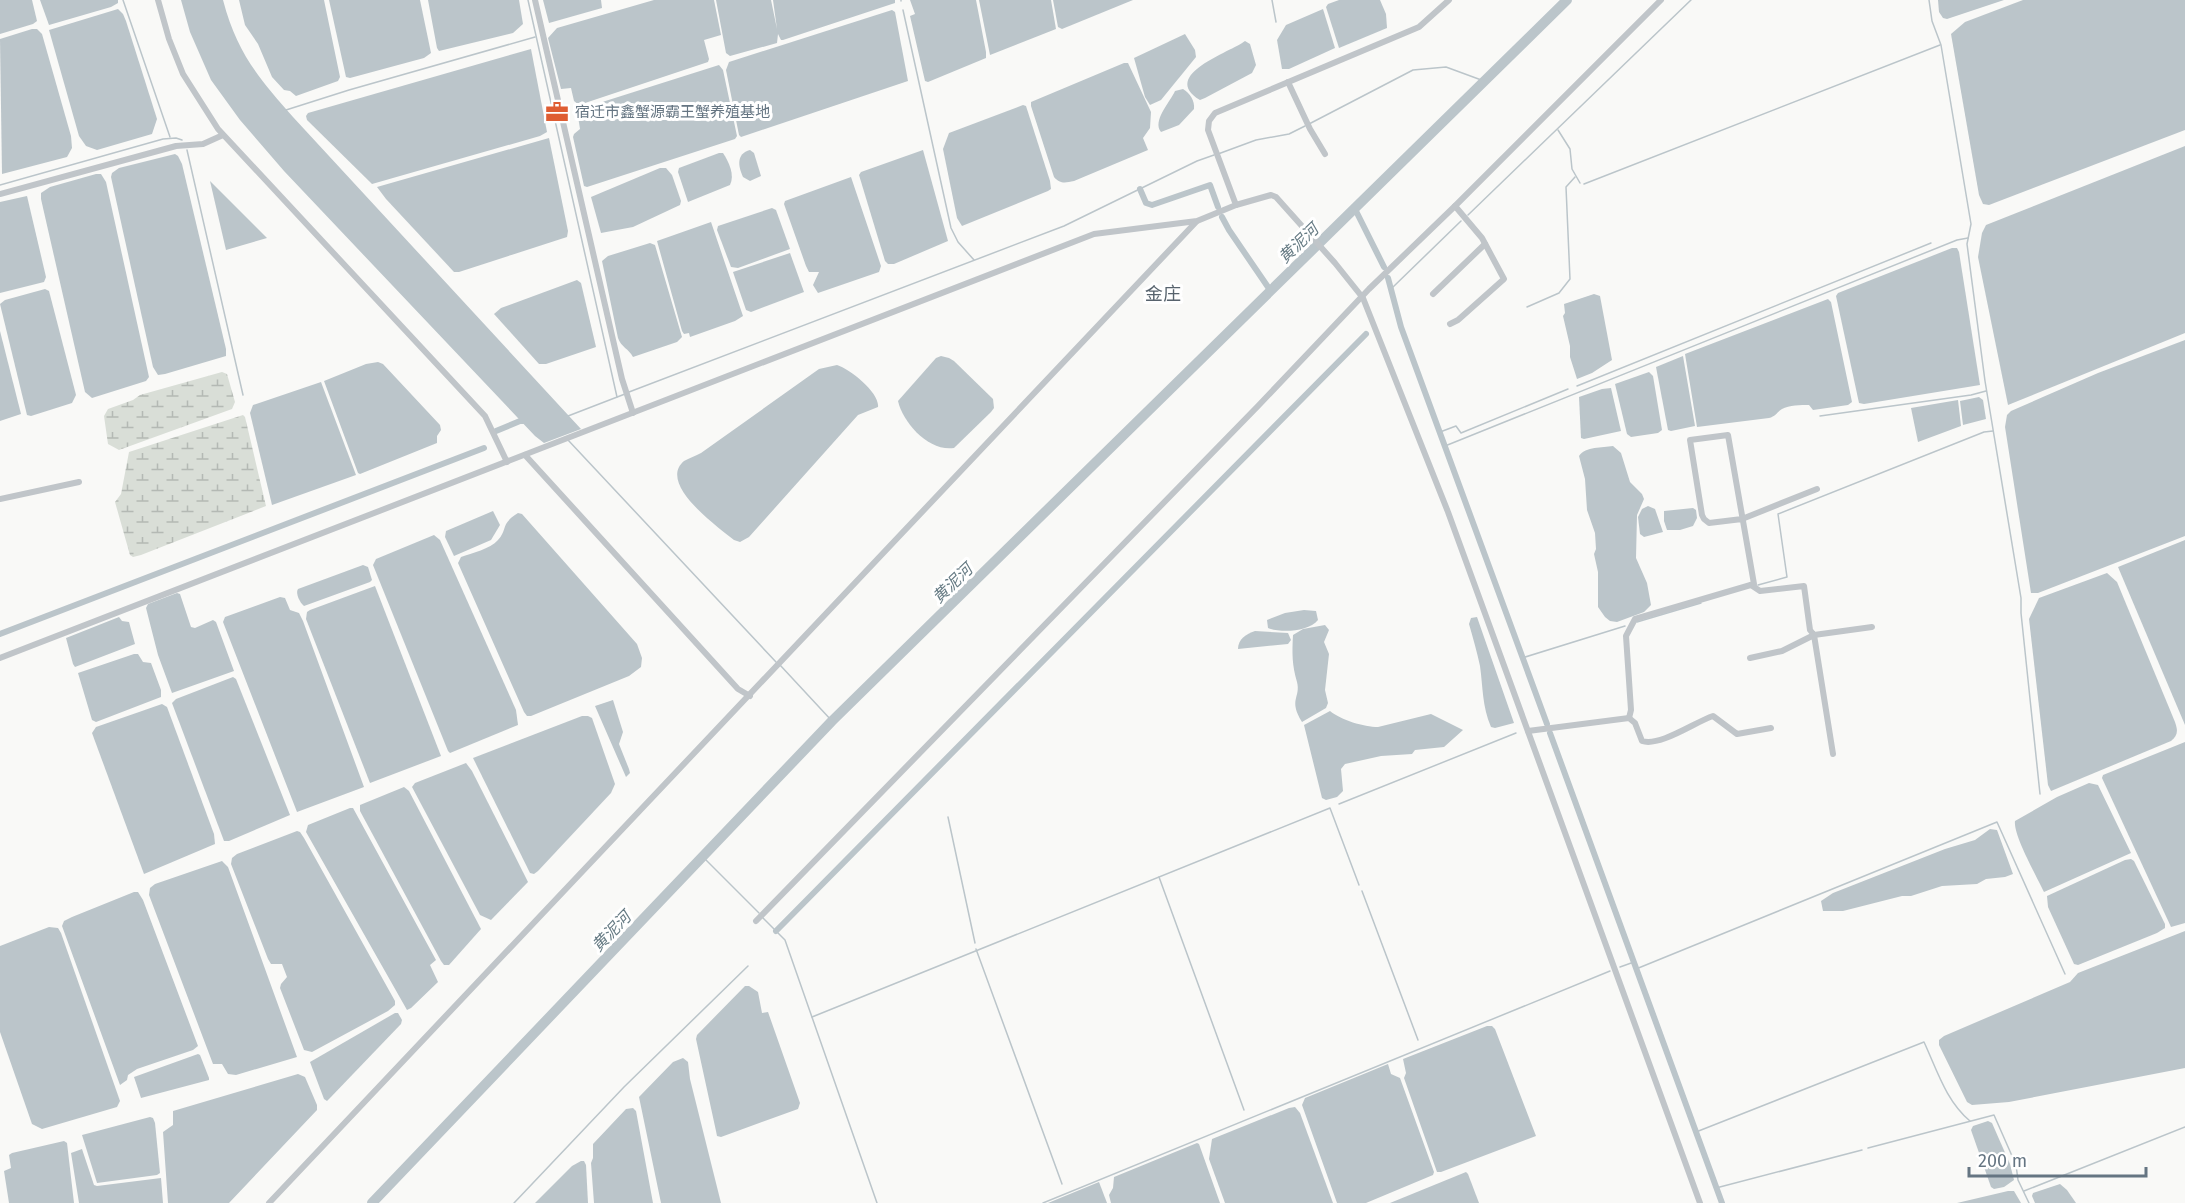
<svg xmlns="http://www.w3.org/2000/svg" width="2185" height="1203" font-family="'Fira Sans','Noto Sans SC',sans-serif">
  <style>
    .wetland { fill: url(#wetland-marsh) }
    .water { fill: #bbc5ca }
    .lines { fill: none; stroke-linecap: round; stroke-linejoin: round }
    .stream { stroke: #bbc5ca; stroke-width: 1.5 }
    .canal { stroke: #bbc5ca; stroke-width: 6 }
    .river { stroke: #bbc5ca; stroke-width: 10 }
    .minor { stroke: #c0c5c9; stroke-width: 6 }
    .labels { text-anchor: middle; stroke-width: 6; stroke-linejoin: round; paint-order: stroke }
    .poi-label { font-size: 15px; fill: #657582; stroke: #fff; text-anchor: start }
    .water-label { font-size: 16px; font-style: italic; fill: #657a83; stroke: #fff }
    .quarter-label { font-size: 18px; fill: #57636d; stroke: #fff }
  </style>
  <defs>
    <pattern id="wetland-marsh" width="20" height="14" patternUnits="userSpaceOnUse" patternTransform="scale(1.5)"><rect width="20" height="14" fill="#d9ded7"/><path d="M1 5h8M5 5V1M11 12h8M15 12V8" fill="none" stroke="#b4b9b4"/></pattern>
  </defs>
  <rect width="100%" height="100%" fill="#f9f9f7"/>
  <g class="wetland">
    <polygon points="222,372 227,374 235,402 232,409 119,450 108,444 104,416 108,409 133,400 140,395"/>
    <polygon points="243,415 245,417 266,506 141,555 133,557 130,555 115,502 121,494 129,452"/>
  </g>
  <g class="water">
    <polygon points="0,0 32,0 37,21 33,24 0,34"/>
    <polygon points="40,0 118,0 118,3 111,7 49,25"/>
    <path d="M181 0H223C237 53 258 77 293 117L581 429 544 443 535 436 284 171 240 120 211 80 190 32Z"/>
    <polygon points="239,0 324,0 340,77 338,81 296,96 290,91 284,90 272,77 258,44 245,25"/>
    <polygon points="329,0 420,0 431,53 424,58 350,78 346,77"/>
    <polygon points="428,0 519,0 523,24 513,33 439,51 437,48"/>
    <polygon points="543,0 601,0 602,8 549,23"/>
    <polygon points="654,0 714,0 721,35 704,40 709,59 708,62 579,105 574,101 571,88 561,89 548,38 557,28"/>
    <polygon points="716,0 771,0 777,29 773,0 895,0 895,3 783,40 781,40 778,34 777,43 730,56 726,53"/>
    <polygon points="910,0 976,0 986,52 986,58 928,82 925,81 910,16 915,14"/>
    <polygon points="979,0 1051,0 1056,29 990,55"/>
    <polygon points="1053,0 1133,0 1062,29 1058,27"/>
    <polygon points="1339,0 1380,0 1386,14 1387,28 1339,48 1326,7 1328,4"/>
    <polygon points="1938,0 2004,0 1947,19 1943,18 1939,12"/>
    <polygon points="2023,0 2185,0 2185,130 1989,205 1983,204 1979,195 1951,34 1965,22"/>
    <polygon points="118,9 123,14 126,21 157,119 152,134 97,150 86,146 79,136 49,30"/>
    <polygon points="1323,9 1335,48 1289,69 1282,69 1277,40 1286,25"/>
    <polygon points="892,10 895,12 908,81 741,137 739,135 726,70 729,62"/>
    <polygon points="32,29 37,29 42,34 71,136 72,148 67,157 2,174 0,39"/>
    <polygon points="1185,34 1195,50 1196,57 1161,100 1150,105 1145,97 1134,58"/>
    <path d="M1245 41 1250 44 1256 65 1252 73 1205 98 1200 100C1159 75 1231 52 1245 41Z"/>
    <polygon points="531,49 547,132 540,136 372,184 307,120 306,116 308,113"/>
    <path d="M1124 63H1128L1151 112 1150 128 1143 138 1148 150 1074 181C1065 183 1060 184 1054 177L1031 106V102Z"/>
    <polygon points="719,65 723,70 737,136 735,139 587,187 584,186 573,137 574,134 580,129 577,110"/>
    <path d="M1183 89C1190 93 1195 101 1194 109L1179 125 1161 132C1152 121 1170 102 1175 91Z"/>
    <polygon points="1023,105 1026,106 1050,181 1051,189 1048,191 962,226 957,218 943,149 949,133"/>
    <polygon points="549,138 568,231 567,237 459,272 454,272 386,199 377,187"/>
    <polygon points="2185,146 2185,333 2008,405 1978,257 1982,233 1986,225"/>
    <path d="M750 150 754 153 761 176 750 181 743 177C738 166 736 154 750 150Z"/>
    <polygon points="923,150 948,241 894,264 888,264 885,261 859,175 861,172"/>
    <path d="M719 153H723C729 162 735 175 730 185L688 202 678 172 679 168Z"/>
    <polygon points="175,154 178,156 182,164 226,349 226,356 165,374 158,375 153,367 111,177 112,173 119,168"/>
    <polygon points="660,168 666,168 672,175 681,201 680,205 633,227 601,233 591,197"/>
    <polygon points="96,174 101,174 106,182 149,377 146,381 92,398 85,392 41,199 41,193 50,187"/>
    <polygon points="851,177 881,266 879,272 818,293 813,285 819,272 809,272 806,266 784,204 785,201"/>
    <polygon points="210,181 267,238 226,250"/>
    <polygon points="27,196 46,277 44,282 0,293 0,202"/>
    <polygon points="772,208 776,210 790,249 738,268 731,267 717,230 718,226"/>
    <polygon points="711,222 743,316 735,321 690,337 689,333 684,334 682,331 657,241"/>
    <path d="M650 243 655 245 682 337 677 342 633 357C629 349 621 347 618 338L602 261 608 256Z"/>
    <polygon points="1952,248 1957,248 1959,252 1980,385 1864,404 1859,403 1836,296 1838,293"/>
    <polygon points="790,253 804,292 751,312 746,310 733,272"/>
    <polygon points="577,280 581,283 596,347 546,364 539,364 494,314 501,308"/>
    <polygon points="45,289 49,291 76,395 72,403 31,416 27,415 0,304 5,300"/>
    <polygon points="1594,294 1600,296 1612,360 1592,373 1577,379 1570,357 1570,346 1563,316 1565,313 1564,304"/>
    <path d="M1828 299 1831 302 1852 402 1848 405 1813 410 1809 405C1801 405 1789 405 1782 409 1777 412 1776 416 1769 418L1697 427 1685 354Z"/>
    <polygon points="0,331 21,414 0,421"/>
    <polygon points="2185,340 2185,536 2038,593 2031,593 2005,427 2007,415 2011,411 2098,373"/>
    <path d="M941 356 949 358 954 361 993 399 994 408 991 412 954 448C929 452 903 423 898 401L936 358Z"/>
    <polygon points="1683,356 1695,426 1671,431 1668,430 1656,367"/>
    <polygon points="378,362 383,364 440,425 441,430 437,436 437,443 360,474 358,473 324,381 366,364"/>
    <path d="M837 365C850 369 880 393 878 407L858 415 749 537 740 542 734 540C718 527 657 484 684 461 689 458 696 456 701 453L819 369Z"/>
    <polygon points="1649,372 1653,376 1662,430 1658,433 1631,437 1627,434 1615,384"/>
    <polygon points="321,382 356,475 272,505 250,413 253,405"/>
    <polygon points="1611,388 1621,431 1584,439 1581,438 1579,397 1602,389"/>
    <polygon points="1979,397 1983,400 1986,419 1963,425 1960,401"/>
    <polygon points="1958,400 1961,426 1918,442 1911,408"/>
    <path d="M1613 446 1621 453 1630 482 1642 494 1644 499 1637 515 1636 558 1647 583 1651 605 1644 612 1617 622 1610 621 1605 617 1598 607V572L1594 554 1596 549 1595 533 1587 510 1585 479 1579 456C1586 446 1602 448 1613 446Z"/>
    <polygon points="1648,506 1655,509 1663,532 1644,537 1640,534 1638,517 1642,509"/>
    <polygon points="1693,508 1696,510 1697,518 1693,526 1680,530 1667,530 1664,521 1664,511"/>
    <polygon points="493,511 500,525 491,540 454,556 445,537 446,531"/>
    <path d="M518 513 522 514 637 644 642 658 641 667 629 676 531 716H527L524 712 458 563 461 557C472 553 490 549 498 540 508 529 500 524 518 513Z"/>
    <polygon points="434,535 440,540 516,710 518,725 450,753 448,751 373,565 376,559"/>
    <polygon points="2185,540 2185,725 2118,567"/>
    <path d="M363 565 368 567 372 580 370 582 304 606C300 603 295 593 298 589Z"/>
    <path d="M2107 573 2117 582 2175 722C2178 731 2178 735 2171 741L2051 791 2048 785 2029 619 2039 598Z"/>
    <polygon points="375,586 441,756 370,783 306,619 307,612 310,610"/>
    <polygon points="177,593 180,594 191,627 195,628 213,620 216,622 234,671 172,693 158,655 146,608 148,604"/>
    <polygon points="280,597 285,598 290,610 299,613 303,621 364,787 297,812 223,622 225,617"/>
    <path d="M1304 610 1316 611 1318 620C1308 632 1281 633 1268 628L1267 620 1285 613Z"/>
    <polygon points="119,617 122,621 129,622 135,644 75,667 73,664 66,638"/>
    <path d="M1477 617 1514 723 1495 728 1491 727C1482 706 1483 687 1480 666 1477 652 1473 638 1469 624L1471 618Z"/>
    <path d="M1325 625 1329 630 1324 642 1329 654 1325 690 1328 703 1326 708 1302 722C1288 699 1301 698 1297 682 1292 665 1292 653 1293 635L1303 629Z"/>
    <path d="M1255 631 1288 633 1291 640 1288 644 1238 649C1238 639 1246 634 1255 631Z"/>
    <polygon points="134,654 138,654 143,662 151,663 161,690 161,697 96,722 92,720 78,673"/>
    <polygon points="233,677 236,679 290,815 229,841 224,841 172,703 176,699"/>
    <polygon points="613,700 623,732 619,744 629,769 630,773 626,777 595,706"/>
    <polygon points="162,704 167,707 214,834 215,844 144,874 92,733 96,727"/>
    <path d="M1330 711C1341 720 1364 727 1378 727L1431 714 1463 730 1444 747 1415 750 1412 754 1381 756 1345 764 1341 769 1343 791 1337 797 1326 800 1322 798 1304 725Z"/>
    <polygon points="582,716 588,716 592,718 615,784 611,793 538,871 534,874 530,873 473,758"/>
    <polygon points="2185,742 2185,923 2171,927 2102,778 2103,775"/>
    <polygon points="466,763 472,771 528,882 491,920 480,915 412,787 415,783"/>
    <path d="M2089 783 2098 785 2131 853 2044 892C2037 877 2013 835 2015 821L2057 797Z"/>
    <polygon points="404,787 409,791 481,929 449,965 444,965 441,961 360,811 360,805"/>
    <polygon points="350,808 353,808 436,960 430,965 438,982 411,1008 407,1010 306,832 308,825"/>
    <polygon points="1990,829 1997,830 2013,874 2005,877 1986,879 1977,884 1942,886 1911,896 1902,896 1843,911 1823,911 1821,901 1833,893 1945,849 1975,840"/>
    <polygon points="297,831 300,832 304,838 395,1001 395,1005 388,1011 312,1052 304,1050 280,988 281,984 287,977 282,964 271,964 268,959 231,864 232,858 237,854"/>
    <polygon points="2131,859 2134,861 2165,924 2165,928 2157,933 2078,965 2074,964 2048,907 2047,896 2125,860"/>
    <polygon points="222,861 228,867 297,1057 236,1075 228,1074 222,1064 213,1064 149,895 150,888 155,884"/>
    <polygon points="134,892 138,892 143,900 198,1046 193,1050 137,1069 128,1075 127,1080 120,1085 62,926 64,921 72,917"/>
    <polygon points="49,927 58,928 61,933 120,1101 117,1107 42,1129 32,1124 0,1032 0,946"/>
    <polygon points="2185,931 2185,1068 2009,1102 1972,1105 1967,1102 1939,1045 1939,1040 1944,1036 2070,982 2078,973"/>
    <polygon points="745,986 749,986 758,992 762,1013 768,1012 800,1103 798,1109 721,1137 717,1136 716,1131 696,1039 697,1035"/>
    <polygon points="395,1013 398,1013 402,1020 401,1024 330,1098 327,1101 324,1099 310,1062"/>
    <polygon points="1487,1026 1492,1026 1495,1029 1536,1136 1441,1172 1437,1172 1404,1078 1406,1073 1403,1059"/>
    <polygon points="198,1054 200,1055 209,1078 209,1080 141,1098 134,1077"/>
    <polygon points="683,1058 688,1062 690,1079 721,1203 661,1203 639,1097 673,1062"/>
    <polygon points="1388,1064 1391,1074 1400,1078 1434,1172 1433,1175 1366,1203 1337,1203 1302,1105 1305,1098"/>
    <polygon points="298,1074 305,1077 317,1105 317,1110 229,1203 168,1203 163,1132 173,1125 173,1111"/>
    <polygon points="1295,1107 1300,1113 1333,1203 1225,1203 1209,1159 1212,1139 1289,1108"/>
    <polygon points="633,1108 636,1111 653,1203 594,1203 591,1163 593,1158 593,1144 626,1109"/>
    <polygon points="150,1117 153,1118 155,1123 160,1173 157,1175 97,1183 82,1135"/>
    <polygon points="1988,1121 1992,1123 2010,1164 2014,1180 2004,1187 1994,1189 1991,1187 1971,1130 1973,1126"/>
    <polygon points="64,1141 67,1143 74,1203 9,1203 4,1171 11,1168 9,1155 12,1153"/>
    <polygon points="1197,1143 1199,1144 1220,1203 1111,1203 1109,1195 1113,1188 1114,1177"/>
    <polygon points="82,1149 94,1185 97,1186 161,1178 163,1203 79,1203 71,1153"/>
    <polygon points="581,1161 584,1161 586,1165 588,1203 535,1203 572,1166"/>
    <polygon points="1466,1172 1468,1174 1479,1203 1390,1203"/>
    <polygon points="1099,1182 1107,1203 1048,1203"/>
    <polygon points="2060,1184 2067,1190 2076,1203 2035,1203 2032,1196 2033,1193"/>
    <polygon points="2008,1191 2014,1191 2021,1203 1957,1203"/>
  </g>
  <g class="lines">
    <g class="stream">
      <polyline points="123,0 170,137"/>
      <polyline points="528,0 617,397"/>
      <polyline points="901,0 901,1"/>
      <polyline points="1272,0 1276,22"/>
      <polyline points="1929,0 1932,21 1941,45 1971,224 1967,244 1985,381 2021,598 2021,613 2040,794"/>
      <polyline points="903,10 951,228 958,242 974,260"/>
      <polyline points="286,110 349,90 535,37"/>
      <polyline points="1309,124 1413,70 1446,67 1484,81"/>
      <polyline points="1558,130 1570,149 1572,169 1580,183"/>
      <polyline points="187,150 243,395"/>
      <polyline points="1218,154 1256,140 1289,134 1305,126"/>
      <polyline points="1584,184 1940,45"/>
      <polyline points="0,185 163,139 176,138 182,140"/>
      <polyline points="1468,215 1691,0"/>
      <polyline points="1392,288 1461,221"/>
      <polyline points="1527,307 1559,293 1570,279 1566,187 1575,177"/>
      <polyline points="1577,386 1931,243"/>
      <polyline points="629,392 1064,226 1197,161 1214,155"/>
      <polyline points="568,416 625,394"/>
      <polyline points="1820,416 1971,395 1986,391"/>
      <polyline points="1440,432 1456,426 1461,433 1568,389"/>
      <polyline points="568,440 776,662"/>
      <polyline points="1445,446 1957,240 1968,238"/>
      <polyline points="1758,585 1787,577 1778,514 1984,432 1993,431"/>
      <polyline points="1637,622 1701,603"/>
      <polyline points="1522,658 1625,626"/>
      <polyline points="780,665 832,721"/>
      <polyline points="1339,804 1516,733"/>
      <polyline points="948,817 975,943"/>
      <polyline points="703,857 759,913"/>
      <polyline points="1159,877 1244,1110"/>
      <polyline points="1362,891 1418,1040"/>
      <polyline points="762,917 785,940 877,1203"/>
      <polyline points="976,949 1062,1184"/>
      <polyline points="1620,967 1634,962"/>
      <polyline points="1636,969 1997,822 2065,974"/>
      <polyline points="812,1017 1330,808 1359,885"/>
      <path d="M1696 1132 1924 1042C1937 1070 1946 1101 1970 1121"/>
      <polyline points="1868,1148 1994,1115 2016,1165 2018,1180 2029,1203"/>
      <polyline points="1716,1188 1862,1150"/>
      <polyline points="2024,1191 2185,1127"/>
      <polyline points="514,1203 624,1087 748,966"/>
      <polyline points="1043,1203 1610,971"/>
    </g>
    <g class="canal">
      <polyline points="1140,189 1146,203 1152,205 1210,185 1218,207"/>
      <polyline points="1354,207 1384,267"/>
      <polyline points="1222,217 1229,230 1270,290"/>
      <polyline points="1388,278 1401,327 1547,724"/>
      <polyline points="496,431 520,421 527,421"/>
      <polyline points="0,634 484,448"/>
      <polyline points="1550,733 1722,1203"/>
      <polyline points="776,931 1366,334"/>
    </g>
    <polyline class="river" points="372,1203 832,721 1567,0"/>
    <g class="minor">
      <polyline points="158,0 169,39 183,74 218,129 485,416 507,462"/>
      <polyline points="535,0 622,379 633,413"/>
      <polyline points="1288,82 1310,129 1325,154"/>
      <polyline points="0,194 176,146 203,144 223,135"/>
      <polyline points="1236,205 1271,195 1276,197 1335,263 1363,298 1448,512 1700,1203"/>
      <polyline points="1433,294 1485,244"/>
      <polyline points="1450,324 1458,320 1504,279 1482,238 1455,206"/>
      <polyline points="525,455 738,689 750,696"/>
      <polyline points="0,499 79,482"/>
      <polyline points="1751,585 1760,591 1804,586 1810,630 1814,635 1872,627"/>
      <polyline points="0,658 1094,234 1197,221 1236,205 1208,130 1209,121 1215,113 1419,27 1449,0"/>
      <polyline points="1750,658 1782,651 1814,635 1833,754"/>
      <polyline points="1629,718 1631,710 1626,636 1635,619 1754,584 1728,435 1690,440 1702,515 1704,519 1709,523 1742,519 1817,489"/>
      <path d="M1528 731 1629 718 1635 723 1642 741C1660 747 1695 722 1713 716L1737 734 1771 728"/>
      <polyline points="756,921 1258,406 1369,289 1455,206 1661,0"/>
      <polyline points="269,1203 1196,222"/>
    </g>
  </g>
  <defs>
    <g id="office-bare" transform="scale(1.8)"><path d="M-6-3h4V-5.5h4V-3h4V5H-6ZM-1-4.5V-3h2v-1.5ZM-6 0V1H6V0Z" fill="#df5d32" stroke="#fff" stroke-width="2.5" paint-order="stroke"/></g>
  </defs>
  <g fill-rule="evenodd">
    <use href="#office-bare" x="557" y="112"/>
  </g>
  <g class="labels">
    <g class="poi-label">
      <text x="575" y="117">宿迁市鑫蟹源霸王蟹养殖基地</text>
    </g>
    <g class="water-label">
      <text transform="translate(1298 243) rotate(-44)" y="6">黄泥河</text>
      <text transform="translate(952 583) rotate(-44)" y="6">黄泥河</text>
      <text transform="translate(611 931) rotate(-46)" y="6">黄泥河</text>
    </g>
    <g class="quarter-label">
      <text x="1163" y="300">金庄</text>
    </g>
  </g>
  <path d="M1969 1167v9h177v-9" fill="none" stroke="#657582" stroke-width="3"/>
  <text x="1978" y="1167" font-size="18" fill="#657582" stroke="#ffffff" stroke-width="4.5" paint-order="stroke">200 m</text>
</svg>
